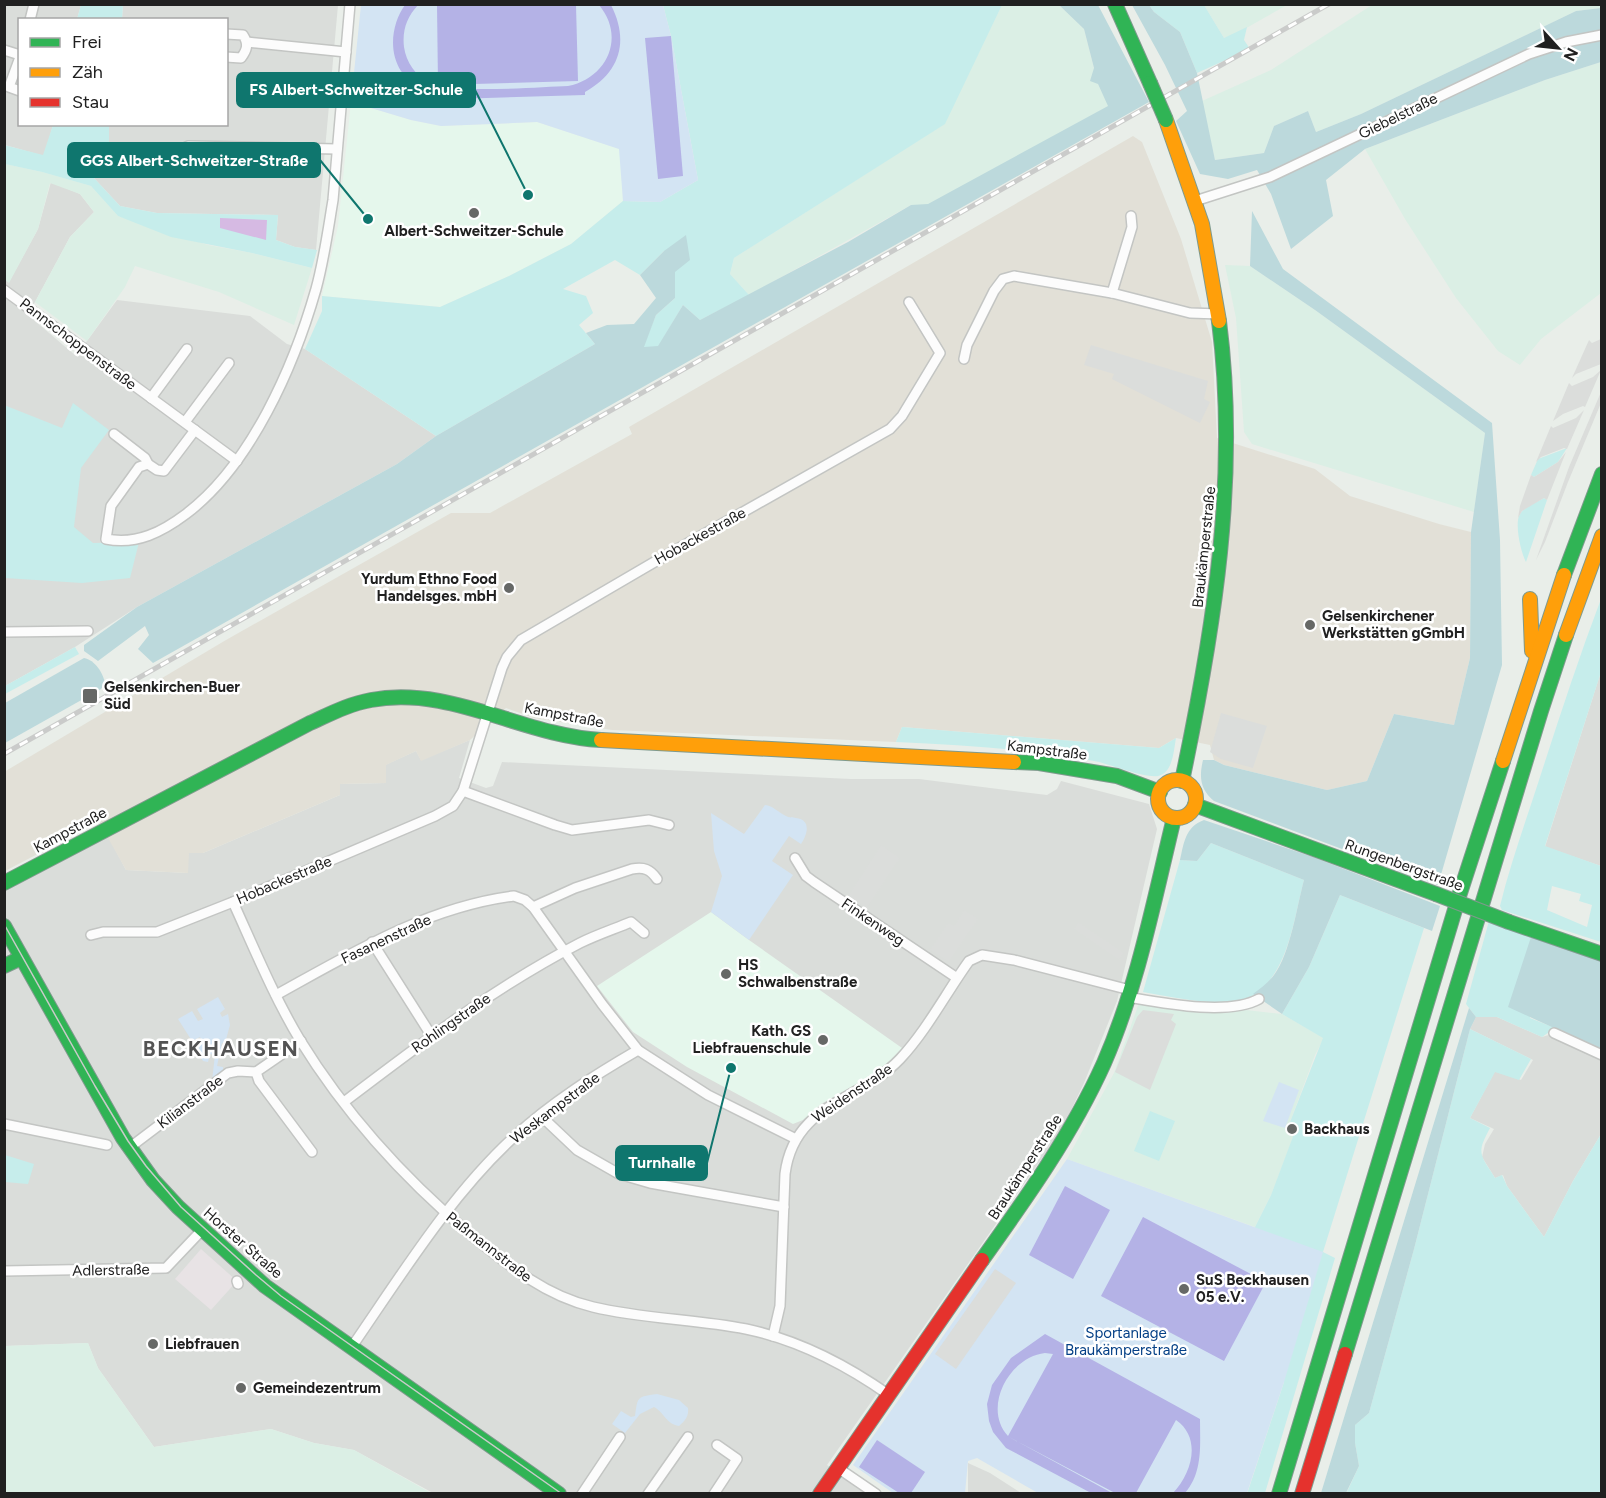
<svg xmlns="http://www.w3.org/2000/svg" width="1606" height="1498" font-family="Figtree,sans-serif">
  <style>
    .residential { fill: #daddda }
    .industrial { fill: #e2e0d7 }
    .education { fill: #e5f7ec }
    .farmland { fill: #dbefe5 }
    .grass { fill: #c6edeb; fill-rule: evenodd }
    .forest { fill: #bcd9dc }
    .park { fill: #d3e4f3 }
    .pitch { fill: #b4b2e6; fill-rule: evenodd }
    .parking { fill: #dbdddb }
    .plaza { fill: #e8e3e5 }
    .water { fill: #d6bae3 }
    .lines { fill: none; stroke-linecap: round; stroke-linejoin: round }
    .street-casing { stroke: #c3c5c3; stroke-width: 12 }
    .fast-casing { stroke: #7f9a8d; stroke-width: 16 }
    .slow-casing { stroke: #7f9a8d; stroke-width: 16 }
    .jam-casing { stroke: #7f9a8d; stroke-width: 16 }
    .street { stroke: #fcfcfc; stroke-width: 9 }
    .fast { stroke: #30b455; stroke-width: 14 }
    .slow { stroke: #ff9f0a; stroke-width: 14 }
    .jam { stroke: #e5322d; stroke-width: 14 }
    .tram { stroke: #cacbca; stroke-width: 1.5 }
    .rail-casing { stroke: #cacbca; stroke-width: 5 }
    .rail { stroke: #fff; stroke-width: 3; stroke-dasharray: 9; stroke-linecap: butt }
    .fast-bridge-casing { stroke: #7f9a8d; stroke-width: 16; stroke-linecap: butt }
    .fast-bridge { stroke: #30b455; stroke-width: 14 }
    .poi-dot { fill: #666866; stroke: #fff; stroke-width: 2 }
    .labels { text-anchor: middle; stroke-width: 5; stroke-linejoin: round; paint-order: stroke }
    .street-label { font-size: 15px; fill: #202020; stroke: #fff }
    .poi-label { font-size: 15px; font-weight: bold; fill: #202020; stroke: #fff; text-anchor: start }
    .park-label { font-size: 15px; fill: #054086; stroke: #fff }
    .district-label { font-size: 21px; font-weight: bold; letter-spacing: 1.5px; fill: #535353; stroke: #fff }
    .leader { fill: none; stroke: #0f766e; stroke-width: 2 }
    .callout-dot { fill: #0f766e; stroke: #fff; stroke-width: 2 }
    .callout { fill: #0f766e; stroke: #0f766e; stroke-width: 2 }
    .callout-label { font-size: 16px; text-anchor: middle; font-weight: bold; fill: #fff }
  </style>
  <rect width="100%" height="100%" fill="#e9eee9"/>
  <g class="residential">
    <polygon points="4,5 81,5 77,19 20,20 20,124 53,125 44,156 5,145"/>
    <polygon points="123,5 338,5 316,250 295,247 276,240 278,215 157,213 120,206 94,178 94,143 109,144 109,125 226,124 226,20 122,19"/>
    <polygon points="51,182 80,194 94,212 70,237 28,315 76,356 117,300 250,316 287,344 305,349 436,436 397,464 137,607 75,647 5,686 5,280 9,282 38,229"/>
    <polygon points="1601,672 1601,866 1545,847"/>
    <polygon points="470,740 459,778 486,788 493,786 502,762 851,779 919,779 1047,795 1057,789 1061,781 1149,804 1157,829 1117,1001 1084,1083 1061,1131 827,1465 869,1493 433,1493 354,1450 314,1443 271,1429 154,1447 98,1368 88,1343 5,1346 5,890 108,836 126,870 188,873 188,853 203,853 340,795 340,784 385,783 385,765 416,751 421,760"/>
    <polygon points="1476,1017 1497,1017 1542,1037 1552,1034 1601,1057 1601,1134 1573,1181 1544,1237 1507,1186 1503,1175 1495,1178 1482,1157 1485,1144 1494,1129 1470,1118 1495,1071 1521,1080 1533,1060 1470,1029"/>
    <polygon points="968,1463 990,1473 1021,1493 968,1493"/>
  </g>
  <polygon class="industrial" points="1133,136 1142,142 1181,239 1212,342 1217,438 1315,469 1350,496 1439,524 1471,532 1470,658 1454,725 1394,714 1367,781 1327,790 1224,765 1214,760 1210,745 1176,738 1159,748 902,727 896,742 612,730 534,718 506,708 470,740 421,761 416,751 386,765 386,783 340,784 340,795 203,853 189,853 188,873 126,870 99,822 5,871 4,772 226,640 451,513 490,513 632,434 629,427"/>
  <g class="education">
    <polygon points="351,102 411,120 441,126 537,122 620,149 623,201 571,244 509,276 440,307 322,296 338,226"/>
    <polygon points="711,912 749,940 902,1048 886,1065 868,1078 821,1104 803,1120 793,1124 687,1067 633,1032 597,986"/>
  </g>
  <g class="farmland">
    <polygon points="1002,5 1059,5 1084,29 1098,84 1109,106 928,205 911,205 749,295 730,274 734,258 944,124"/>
    <polygon points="1204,5 1287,5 1234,35 1224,38"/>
    <polygon points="1372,5 1601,5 1601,8 1576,11 1361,114 1316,132 1308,111 1274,126 1264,153 1215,160 1202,101 1271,70"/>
    <polygon points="1601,62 1601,293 1541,339 1520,365 1498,351 1456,298 1405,219 1365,149 1545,80"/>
    <polygon points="5,164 42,172 91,186 118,216 208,245 252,253 312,268 294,325 219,292 135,266 125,287 87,341 35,302 70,237 94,212 80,194 50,183 38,229 9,283 5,280"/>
    <polygon points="1225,265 1250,266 1315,310 1485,433 1474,512 1252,444 1244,432 1236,318"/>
    <polygon points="1139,1003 1228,1011 1246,1010 1282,1014 1324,1038 1315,1055 1290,1122 1298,1125 1271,1195 1255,1227 1067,1159 1114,1073"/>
    <polygon points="88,1343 98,1368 154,1447 271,1429 314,1443 354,1450 431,1493 5,1494 5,1346"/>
  </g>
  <g class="grass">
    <polygon points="81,5 123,5 122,19 77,19"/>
    <polygon points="663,5 1002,5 945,124 734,258 730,274 749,295 700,320 683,305 658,347 643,347 656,315 675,298 675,272 664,251 640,275 615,260 563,289 586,296 593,313 579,325 595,344 436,436 305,349 322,311 322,296 440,307 509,276 571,244 623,201 660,202 698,180 671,36"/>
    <polygon points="1149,5 1204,5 1224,38 1247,27 1244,40 1250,49 1197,73 1180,32 1154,12"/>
    <polygon points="53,125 109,125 109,144 94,144 94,178 120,206 157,213 278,215 276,240 295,247 317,250 312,268 252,253 171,237 118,216 91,186 42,172 5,164 4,145 43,155"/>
    <polygon points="73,403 109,430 81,468 74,527 93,543 139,542 130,578 82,583 5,578 4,405 62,428"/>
    <polygon points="1567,448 1558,462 1534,477 1531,475 1538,459"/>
    <path d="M1544 498 1547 500 1526 562C1521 553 1514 523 1520 514 1524 507 1537 502 1544 498Z"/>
    <path d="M1601 599V672L1545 846 1601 866V942L1502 910 1500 906C1511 861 1527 818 1541 774 1560 715 1579 657 1601 599ZM1552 886 1581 894 1579 901 1592 905 1587 927 1547 910Z"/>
    <polygon points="75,647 79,654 5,694 5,686"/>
    <path d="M902 727 1159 748 1176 738C1174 749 1173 770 1161 775 1150 781 1108 763 1094 761 1029 749 963 745 896 742Z"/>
    <path d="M1211 843 1304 880C1292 925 1287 993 1231 1004 1224 1005 1215 1003 1208 1002 1186 1000 1165 996 1143 992L1180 860 1197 861Z"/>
    <polygon points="1340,895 1424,928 1323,1252 1335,1258 1265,1493 1247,1494 1284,1382 1255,1227 1271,1195 1297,1126 1290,1122 1323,1038 1282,1014 1309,967"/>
    <polygon points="1489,921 1532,934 1530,1018 1555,1028 1542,1037 1497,1017 1476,1017 1466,1004"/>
    <path d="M1470 1029 1531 1059 1519 1080 1495 1072 1470 1118 1490 1128C1476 1154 1480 1154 1495 1178L1502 1175 1507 1186 1544 1237 1573 1181 1601 1134V1493L1346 1494 1359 1466 1355 1443V1425L1369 1413 1414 1249Z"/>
    <polygon points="1150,1111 1175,1121 1159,1161 1134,1151"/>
    <polygon points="5,1155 34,1164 28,1184 5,1182"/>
  </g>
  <g class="forest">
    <polygon points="1059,5 1098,5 1149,102 153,663 138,649 149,635 145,626 98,661 84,651 84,645 137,607 397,464 436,436 595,344 586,333 607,325 634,324 656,298 640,275 664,251 686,235 690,260 675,272 675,298 656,315 644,347 658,346 683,305 700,320 848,242 911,205 928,204 1108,106 1098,84 1090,81 1094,68 1084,29"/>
    <polygon points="1132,5 1149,5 1154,12 1180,32 1197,73 1215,160 1264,153 1274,126 1308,111 1316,132 1361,114 1576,11 1601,8 1601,62 1545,80 1365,149 1326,180 1333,216 1291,249 1271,194 1257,170 1228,179 1200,174 1176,121 1187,111 1165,65"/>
    <path d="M1252 211 1283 269 1492 423 1500 540 1502 665 1438 885 1214 801C1200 789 1199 777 1203 760H1214L1224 765 1327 790 1367 781 1394 714 1454 725 1470 658 1471 532 1485 433 1315 310 1250 266Z"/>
    <path d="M84 658C95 660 103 673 105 683L101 689 5 743V703Z"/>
    <path d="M1204 820 1313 857 1440 906 1432 931 1340 895 1309 967 1282 1014 1253 994C1261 988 1268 983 1274 975 1290 954 1297 906 1304 880L1211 843 1197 861 1180 860C1184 843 1185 827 1204 820Z"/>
    <polygon points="1532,934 1601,958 1601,1053 1555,1032 1554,1028 1508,1007"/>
    <polygon points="1469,1008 1476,1017 1470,1029 1414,1249 1369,1413 1355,1425 1355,1443 1359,1466 1346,1493 1321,1493"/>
  </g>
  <g class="park">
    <polygon points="361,5 663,5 671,36 698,180 660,202 623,201 619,149 537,122 441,126 411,120 351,102"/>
    <path d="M765 805C773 806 778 812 786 816 793 819 789 816 796 818 812 820 807 835 801 844L789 836 772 861 793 875 749 940 711 912 722 876 714 851 711 813 744 834Z"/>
    <polygon points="218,997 225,1009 220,1013 222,1017 228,1014 230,1025 225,1043 222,1043 217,1066 223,1067 223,1072 212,1081 215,1055 210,1054 208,1062 203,1061 195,1048 203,1043 200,1037 192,1041 178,1019 192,1011 198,1021 203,1019 197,1009"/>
    <polygon points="1279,1082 1299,1090 1285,1128 1263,1121"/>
    <polygon points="1067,1159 1323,1252 1284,1382 1247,1493 1038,1493 977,1458 968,1461 965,1493 893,1493 853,1465"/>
    <path d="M657 1394 679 1400 688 1408C689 1416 685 1421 679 1426 666 1424 664 1412 654 1407L640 1414 625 1433 612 1424 621 1411 631 1417 635 1416C638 1397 636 1397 657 1394Z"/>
  </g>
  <g class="pitch">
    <path d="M405 5H418C407 17 402 30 404 47 406 62 416 76 429 83 451 94 539 87 568 86 607 78 626 37 599 5H611C629 40 621 72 585 92V95L422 100V90C415 84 407 79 401 71 388 51 392 23 405 5Z"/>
    <polygon points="437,5 576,5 578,81 438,85"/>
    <polygon points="671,36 683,176 658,179 645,38"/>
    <polygon points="1065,1186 1110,1210 1073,1279 1029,1255"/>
    <polygon points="1143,1217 1266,1282 1224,1361 1101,1296"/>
    <path d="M1045 1334 1200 1419C1200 1446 1203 1472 1185 1493H1173C1192 1473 1202 1438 1176 1420L1136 1493H1115L1009 1437 1112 1493H1091L1006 1448 993 1432 989 1421 987 1404 992 1385 1011 1358ZM1045 1353 1053 1354 1008 1436C982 1408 1009 1357 1045 1353Z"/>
    <polygon points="877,1440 925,1472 911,1493 899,1493 859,1467"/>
  </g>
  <g class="parking">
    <polygon points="1601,339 1601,364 1576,374 1572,378 1589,340 1592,343"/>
    <polygon points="1091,345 1208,381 1204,399 1210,402 1200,423 1112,379 1114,374 1084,365"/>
    <polygon points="1601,370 1585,407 1583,406 1563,414 1553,421 1569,383 1572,386 1593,377"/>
    <polygon points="1601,392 1601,403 1568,482 1545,542 1536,560 1569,467"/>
    <polygon points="1584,410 1567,449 1564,448 1541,457 1536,462 1551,426 1553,428 1576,418"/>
    <polygon points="1566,452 1547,500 1544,498 1522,511 1518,518 1520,506 1531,475 1534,477 1558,462"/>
    <polygon points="1221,713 1267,726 1253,768 1221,759 1210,752"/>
    <polygon points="881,845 900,858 867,908 848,896"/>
    <polygon points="964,910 978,919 949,962 930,950 948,923 954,926"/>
    <polygon points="1078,922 1124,953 1119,960 1074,929"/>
    <polygon points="1143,1010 1174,1014 1171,1020 1176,1024 1150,1090 1115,1072 1137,1017"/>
    <polygon points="995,1269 1016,1283 956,1369 935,1354"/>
  </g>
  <polygon class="plaza" points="201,1249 237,1281 211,1310 175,1279"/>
  <polygon class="water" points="220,218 267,220 266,240 220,228"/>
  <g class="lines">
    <g class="street-casing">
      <g id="street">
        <polyline points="30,20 34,4"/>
        <path d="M226 34 243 35C249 44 247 50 241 58L226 57"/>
        <polyline points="247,42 346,52"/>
        <polyline points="4,50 20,55"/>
        <polyline points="20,57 9,87 20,91"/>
        <polyline points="237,147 237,166 195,168 185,172 129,170 130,148 182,149 188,146 337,149"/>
        <polyline points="1195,201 1270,177 1529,54 1566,42 1602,35"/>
        <polyline points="4,290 237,461"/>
        <polyline points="1112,293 1132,227 1131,216"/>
        <polyline points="964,359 967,345 994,291 1003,279 1014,276 1112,293 1190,313 1219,314"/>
        <polyline points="151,398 187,349"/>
        <polyline points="185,422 229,363"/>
        <path d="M195 430 164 471 157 470 148 464 139 467 111 506 106 539C137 545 162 532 186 514 251 465 294 366 316 289 324 260 328 230 333 200L350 4"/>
        <polyline points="114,434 145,458 148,464"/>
        <polyline points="4,632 88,631"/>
        <polyline points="463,791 555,825 572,830 649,820 669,825"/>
        <polyline points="795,858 806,876 814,882 957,978"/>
        <path d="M233 902C254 948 274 997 300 1040 345 1113 405 1179 470 1234 508 1265 545 1296 593 1307 643 1319 695 1319 746 1329 799 1340 845 1364 889 1395"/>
        <path d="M533 907 575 888 632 869C644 867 650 869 657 879"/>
        <polyline points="91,935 103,932 157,932 233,902 435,816 453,806 463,791 502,668 507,657 521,640 651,564 890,429 902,416 940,353 909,302"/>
        <polyline points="372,942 431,1035"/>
        <path d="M276 995C352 953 427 907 514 896L525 900 533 907 602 1004 638 1050 708 1095 796 1139"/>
        <path d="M1128 997C1163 1003 1228 1016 1259 999"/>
        <polyline points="1554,1033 1602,1055"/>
        <polyline points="301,1041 256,1072 259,1081 312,1152"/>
        <path d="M344 1102C420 1044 495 987 580 943 596 935 614 929 631 922L644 933"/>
        <polyline points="540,1115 577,1150 619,1174 650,1183 784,1207"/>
        <polyline points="4,1124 107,1145"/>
        <polyline points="129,1148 228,1073 238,1071 256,1072"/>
        <polyline points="4,1271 166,1268 202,1230"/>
        <polyline points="237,1281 238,1284"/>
        <path d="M773 1336 780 1306 785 1174C794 1103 859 1102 900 1059 927 1030 946 993 969 961L982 955 1014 960 1130 990"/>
        <path d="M351 1348C400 1277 451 1194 515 1136 552 1102 595 1075 638 1050"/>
        <polyline points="838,1468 876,1494"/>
        <polyline points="582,1494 620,1437"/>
        <polyline points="648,1494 688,1437"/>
        <polyline points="714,1494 737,1459 717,1445"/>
      </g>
    </g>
    <g class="fast-casing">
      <g id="fast">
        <polyline points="1115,4 1150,83"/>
        <polyline points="1564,575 1602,474"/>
        <polyline points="1014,762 1039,763 1117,776 1160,792"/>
        <path d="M1182 781C1214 629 1239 477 1219 321"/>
        <polyline points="1195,805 1436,894"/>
        <path d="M4 883 310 723C330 714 349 704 371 700 450 685 523 736 601 740"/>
        <polyline points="1509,922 1602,954"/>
        <polyline points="4,926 123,1138 153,1180 178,1207 265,1286 559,1494"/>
        <polyline points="4,966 21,958"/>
        <path d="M982 1260C1027 1197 1072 1134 1104 1063 1138 985 1154 900 1174 818"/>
        <polyline points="1345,1354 1541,711 1566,635"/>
        <polyline points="1279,1494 1460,893 1503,761"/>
      </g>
    </g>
    <g class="slow-casing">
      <g id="slow">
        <polyline points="1166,120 1202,224 1219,321"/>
        <polyline points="1530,599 1532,651"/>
        <polyline points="1566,635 1602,536"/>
        <polyline points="601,740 1014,762"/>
        <polyline points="1503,761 1564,575"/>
        <circle cx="1177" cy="799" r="19"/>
      </g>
    </g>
    <g class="jam-casing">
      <g id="jam">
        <polyline points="820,1494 982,1260"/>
        <polyline points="1302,1494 1345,1354"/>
      </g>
    </g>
    <use href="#street" class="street"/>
    <use href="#fast" class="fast"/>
    <use href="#slow" class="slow"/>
    <use href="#jam" class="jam"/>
    <polyline class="tram" points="4,924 95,1086 128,1141 146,1166 181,1207 256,1275 281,1296 562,1494"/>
    <g class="rail-casing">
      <polyline id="rail" points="4,754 1329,4"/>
    </g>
    <use href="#rail" class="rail"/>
    <g class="fast-bridge-casing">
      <g id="fast-bridge">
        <polyline points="1150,83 1166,120"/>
        <polyline points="1436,894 1509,922"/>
      </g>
    </g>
    <use href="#fast-bridge" class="fast-bridge"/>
  </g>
  <g class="poi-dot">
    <circle cx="474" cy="213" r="6"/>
    <circle cx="509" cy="588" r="6"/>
    <circle cx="1310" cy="625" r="6"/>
    <rect x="82" y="688" width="16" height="16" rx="3"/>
    <circle cx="726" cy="974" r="6"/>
    <circle cx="823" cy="1040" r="6"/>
    <circle cx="1292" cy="1129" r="6"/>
    <circle cx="1184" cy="1289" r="6"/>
    <circle cx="153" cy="1344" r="6"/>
    <circle cx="241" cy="1388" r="6"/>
  </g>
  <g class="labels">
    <g class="street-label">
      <text transform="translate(1398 116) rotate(-26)" y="5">Giebelstraße</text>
      <text transform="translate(78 344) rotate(37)" y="5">Pannschoppenstraße</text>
      <text transform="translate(700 536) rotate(-29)" y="5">Hobackestraße</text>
      <text transform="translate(1204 547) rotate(-84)" y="5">Braukämperstraße</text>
      <text transform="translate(564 715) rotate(11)" y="5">Kampstraße</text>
      <text transform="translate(1047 750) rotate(7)" y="5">Kampstraße</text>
      <text transform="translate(70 830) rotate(-28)" y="5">Kampstraße</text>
      <text transform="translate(1404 865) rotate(20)" y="5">Rungenbergstraße</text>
      <text transform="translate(284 880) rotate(-23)" y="5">Hobackestraße</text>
      <text transform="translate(873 922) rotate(34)" y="5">Finkenweg</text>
      <text transform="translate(386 939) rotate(-25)" y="5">Fasanenstraße</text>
      <text transform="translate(451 1023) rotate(-35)" y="5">Rohlingstraße</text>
      <text transform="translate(852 1093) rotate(-34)" y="5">Weidenstraße</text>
      <text transform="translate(190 1102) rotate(-37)" y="5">Kilianstraße</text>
      <text transform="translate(555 1108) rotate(-37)" y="5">Weskampstraße</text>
      <text transform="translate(1025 1167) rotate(-57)" y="5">Braukämperstraße</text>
      <text transform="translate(243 1243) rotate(41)" y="5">Horster Straße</text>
      <text transform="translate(489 1247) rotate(38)" y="5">Paßmannstraße</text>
      <text transform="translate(111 1270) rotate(-1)" y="5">Adlerstraße</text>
    </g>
    <g class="poi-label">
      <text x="474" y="236" text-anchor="middle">Albert-Schweitzer-Schule</text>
      <text x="497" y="584" text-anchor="end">Yurdum Ethno Food<tspan x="497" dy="17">Handelsges. mbH</tspan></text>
      <text x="1322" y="621">Gelsenkirchener<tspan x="1322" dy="17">Werkstätten gGmbH</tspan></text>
      <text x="104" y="692">Gelsenkirchen-Buer<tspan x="104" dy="17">Süd</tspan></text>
      <text x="738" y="970">HS<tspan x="738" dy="17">Schwalbenstraße</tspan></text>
      <text x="811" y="1036" text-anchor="end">Kath. GS<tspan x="811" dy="17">Liebfrauenschule</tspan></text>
      <text x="1304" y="1134">Backhaus</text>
      <text x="1196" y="1285">SuS Beckhausen<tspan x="1196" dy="17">05 e.V.</tspan></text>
      <text x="165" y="1349">Liebfrauen</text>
      <text x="253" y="1393">Gemeindezentrum</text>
    </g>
    <g class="park-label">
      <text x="1126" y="1338">Sportanlage<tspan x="1126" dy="17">Braukämperstraße</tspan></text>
    </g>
    <g class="district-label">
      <text x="221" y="1056">BECKHAUSEN</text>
    </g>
  </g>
  <path class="leader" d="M528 195L475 90M368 219L320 160M731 1068L707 1163"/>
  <g class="callout-dot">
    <circle cx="528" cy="195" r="6"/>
    <circle cx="368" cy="219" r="6"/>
    <circle cx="731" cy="1068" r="6"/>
  </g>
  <g class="callout">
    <rect x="237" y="73" width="238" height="34" rx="6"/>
    <rect x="68" y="143" width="252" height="34" rx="6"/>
    <rect x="616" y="1146" width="91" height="34" rx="6"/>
  </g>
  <g class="callout-label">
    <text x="356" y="95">FS Albert-Schweitzer-Schule</text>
    <text x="194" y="166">GGS Albert-Schweitzer-Straße</text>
    <text x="662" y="1168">Turnhalle</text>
  </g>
  <rect width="1606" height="1498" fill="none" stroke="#202020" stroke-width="12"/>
  <rect x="18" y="18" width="210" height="108" fill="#ffffff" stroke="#a6a6a6" stroke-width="1.5"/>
  <rect x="30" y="38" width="30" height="9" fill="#30b455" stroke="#a6a6a6" stroke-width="1.5"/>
  <text x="72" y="48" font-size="18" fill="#202020">Frei</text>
  <rect x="30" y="68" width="30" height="9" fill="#ff9f0a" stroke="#a6a6a6" stroke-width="1.5"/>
  <text x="72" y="78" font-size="18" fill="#202020">Zäh</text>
  <rect x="30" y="98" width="30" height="9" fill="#e5322d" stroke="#a6a6a6" stroke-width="1.5"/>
  <text x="72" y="108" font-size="18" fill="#202020">Stau</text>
  <g transform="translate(1558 48) rotate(117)" stroke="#ffffff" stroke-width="4.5" paint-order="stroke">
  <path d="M0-4.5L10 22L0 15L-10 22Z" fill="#202020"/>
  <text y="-9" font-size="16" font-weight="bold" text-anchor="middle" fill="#202020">N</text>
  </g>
</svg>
